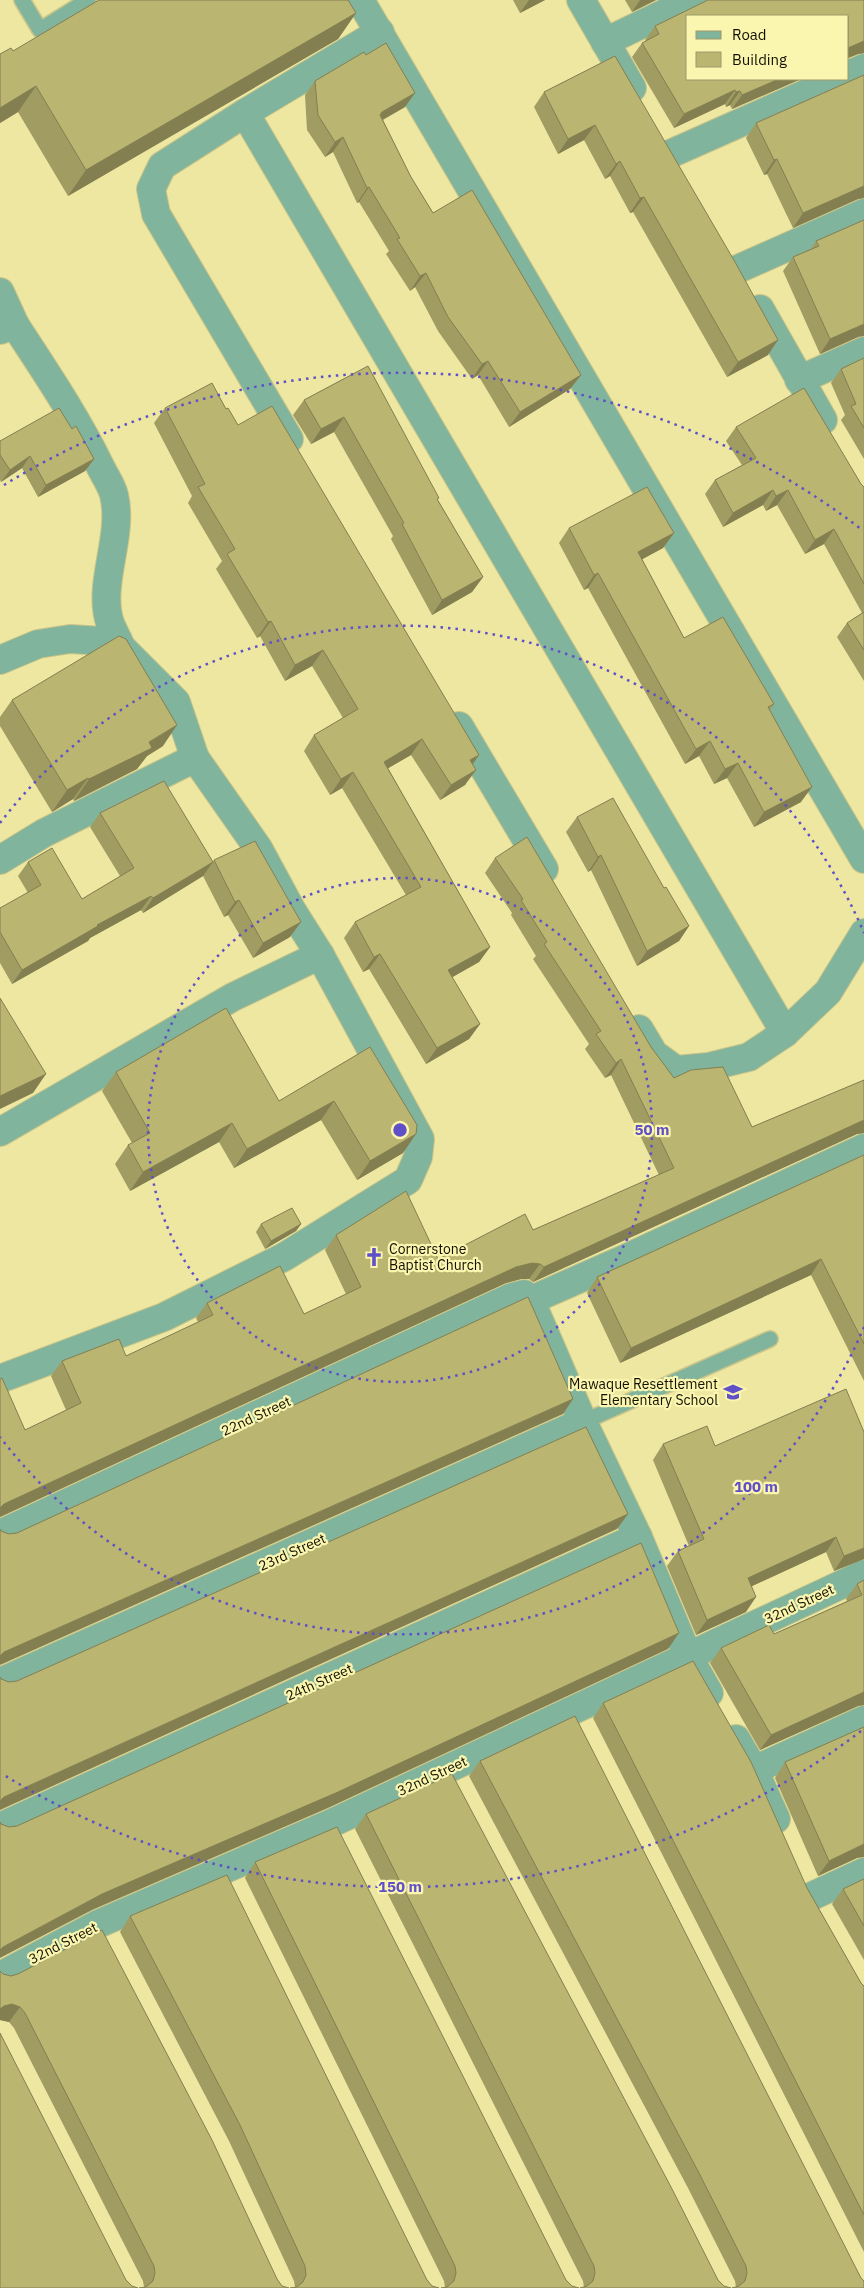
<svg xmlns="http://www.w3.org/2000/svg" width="864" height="2288" font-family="'IBM Plex Sans',sans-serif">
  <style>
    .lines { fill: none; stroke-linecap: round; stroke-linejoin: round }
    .lane-casing { stroke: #cac588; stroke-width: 18 }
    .street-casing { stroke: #cac588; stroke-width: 30 }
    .lane { stroke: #81b49c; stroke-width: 15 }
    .street { stroke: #81b49c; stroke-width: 28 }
    .wall { fill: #a19c62 }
    .shaded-wall { fill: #837f50 }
    .building { fill: #bbb572; stroke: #837f50 }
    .ring { fill: none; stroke: #5f4fc8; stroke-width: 2.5; stroke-dasharray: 2.5 5 }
    .labels { text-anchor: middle; stroke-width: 4.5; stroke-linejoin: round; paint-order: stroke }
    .poi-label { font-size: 14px; fill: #131000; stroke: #faf5af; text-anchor: start }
    .street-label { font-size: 14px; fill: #131000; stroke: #faf5af }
    .centre { fill: #5f4fc8; stroke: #faf5af; stroke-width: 2.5 }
    .ring-label { font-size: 15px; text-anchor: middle; font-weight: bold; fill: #5f4fc8; stroke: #faf5af; stroke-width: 4.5; stroke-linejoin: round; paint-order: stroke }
  </style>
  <rect width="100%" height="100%" fill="#ede7a2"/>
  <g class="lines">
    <g class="lane-casing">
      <g id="lane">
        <polyline points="22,0 40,30 88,0"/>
        <polyline points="583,1422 770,1339"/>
      </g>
    </g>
    <g class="street-casing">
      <g id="street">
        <polyline points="360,0 864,859"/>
        <polyline points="581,0 632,88"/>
        <polyline points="605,42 692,0"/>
        <polyline points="848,75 864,68"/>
        <polyline points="245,113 785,1033"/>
        <polyline points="670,154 839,79"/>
        <polyline points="738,269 864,213"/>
        <polyline points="0,292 15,325"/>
        <polyline points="760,309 823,420"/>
        <path d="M0 330 15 325C45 371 77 418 101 468 105 476 112 486 114 495 124 537 97 584 110 623 113 631 118 639 121 647"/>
        <polyline points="799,380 864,351"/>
        <polyline points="289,439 156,214 151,189 162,166 245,113 380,32"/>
        <polyline points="0,660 38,644 70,639 103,641 121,647 176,702 195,758"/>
        <polyline points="459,726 544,869"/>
        <polyline points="0,860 44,833 195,758 258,848 291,909 320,955 420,1139 418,1157 408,1180 284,1257 164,1317 0,1379"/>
        <polyline points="639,1029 654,1054 676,1070 708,1067 749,1057 785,1033 828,992 864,933"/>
        <polyline points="0,1132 233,997 320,955"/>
        <polyline points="529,1301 622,1260 864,1148"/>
        <polyline points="0,1534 512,1297 524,1294 536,1313 583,1422 638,1537 688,1656 709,1693"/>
        <polyline points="0,1682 583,1422"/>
        <polyline points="736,1739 754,1770 776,1819"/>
        <polyline points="754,1770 864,1720"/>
        <polyline points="0,1827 638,1537"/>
        <polyline points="810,1897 864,1872"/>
        <polyline points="0,1976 98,1924 334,1822 864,1574"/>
      </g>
    </g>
    <use href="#lane" class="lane"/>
    <use href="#street" class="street"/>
  </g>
  <g class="wall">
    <polygon points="513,0 545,0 520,13"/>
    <polygon points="625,0 656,0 632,12"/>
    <polygon points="864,0 864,53 858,54 848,58 848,16 801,79 732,109 730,105 726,107 725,104 674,128 632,57 642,43 646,41 645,40 655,26"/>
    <polygon points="356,13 338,39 68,196 18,112 0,123 0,54 13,51"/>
    <polygon points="615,56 768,355 727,377 633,212 630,213 610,176 605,179 584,140 558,154 534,107 544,92"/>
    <polygon points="864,75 864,198 858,199 793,228 767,174 764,175 746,138 756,123"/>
    <polygon points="315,81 405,107 383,120 411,177 433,213 581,375 570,389 509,427 478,375 472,379 438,331 415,287 410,291 386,254 389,251 359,202 357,203 333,152 325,157 307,130 305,95"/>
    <polygon points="816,241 858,337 820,354 783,271 793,257 811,249"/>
    <polygon points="864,358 864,459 841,420 845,415 831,383 841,369"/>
    <polygon points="368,366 438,500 483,577 472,592 432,615 391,539 393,536 334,432 311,444 293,415 304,400"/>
    <polygon points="165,408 226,409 473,764 465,785 440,800 411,755 388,768 490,947 479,962 452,977 480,1024 469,1039 426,1064 369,969 363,972 344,938 355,922 406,895 342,788 330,795 304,751 314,735 343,718 312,666 285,681 260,636 257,638 216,569 222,561 188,503 192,496 154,423"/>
    <polygon points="736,427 861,484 864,487 864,681 837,637 847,623 862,613 824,544 805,554 777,505 766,511 763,505 723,527 705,494 715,480 742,465 726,441"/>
    <polygon points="72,429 94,459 85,471 38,497 22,468 1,482 0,480 0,441"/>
    <polygon points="569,528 674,533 663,548 642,559 684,638 774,704 770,710 801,802 754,827 727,778 714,784 699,756 685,764 588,588 584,590 559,543"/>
    <polygon points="12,700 163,746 147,756 137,769 74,801 73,799 52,812 0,726 0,717"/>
    <polygon points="100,813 213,862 214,860 290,937 253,958 228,915 224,917 203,876 143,913 141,910 90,938 88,941 12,984 0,963 0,908 28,893 18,876 28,862 82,899 120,876 90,827"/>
    <polygon points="577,817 664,888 689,926 679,941 637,966 591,870 588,872 566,832"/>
    <polygon points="495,858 651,1047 674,1078 752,1127 864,1080 864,1133 857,1134 533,1282 529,1279 521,1279 506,1283 0,1517 0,1379 25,1430 66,1410 51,1376 62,1361 126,1356 198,1322 196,1318 207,1303 304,1314 346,1294 325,1250 336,1235 438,1259 533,1230 659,1175 611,1075 605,1078 585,1049 589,1044 533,959 536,956 511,915 512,913 485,873"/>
    <polygon points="370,1047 403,1153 357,1180 321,1120 234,1168 219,1142 130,1191 115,1164 128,1145 132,1143 102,1091 116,1072 279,1101"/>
    <polygon points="864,1155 864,1381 811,1275 620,1363 587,1293 597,1277"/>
    <polygon points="261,1224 301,1224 296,1231 265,1249 256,1232"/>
    <polygon points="864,1432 864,1559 834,1571 826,1552 752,1586 746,1612 696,1635 667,1566 678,1551 689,1546 653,1460 663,1444 715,1446"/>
    <polygon points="864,1580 864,1705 858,1706 760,1750 710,1663 721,1648 774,1634 847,1601 846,1599 857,1584"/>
    <polygon points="603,1703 807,1888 861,1983 864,1986 864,2252 593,1718"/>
    <polygon points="480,1761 861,2278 736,2287 735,2281 688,2188 469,1776"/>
    <polygon points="785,1762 857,1858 818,1876 775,1778"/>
    <polygon points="366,1814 718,2280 724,2286 584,2287 583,2281 355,1829"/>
    <polygon points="255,1862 566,2280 572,2286 445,2287 444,2281 245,1878"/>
    <polygon points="864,1879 864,1960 832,1904 843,1889"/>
    <polygon points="130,1916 427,2280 432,2286 295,2287 294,2281 229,2141 120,1932"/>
    <polygon points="0,1971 277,2279 144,2287 143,2281 14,2028 9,2022 0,2020"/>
  </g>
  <g class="shaded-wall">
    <polygon points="529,0 545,0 520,13"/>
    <polygon points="640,0 656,0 632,12"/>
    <polygon points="356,13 338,39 68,196 86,170"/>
    <polygon points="864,41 864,53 858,54 848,58 848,48"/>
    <polygon points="779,79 801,79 732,109 742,95"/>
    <polygon points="36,86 18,112 0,123 0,108"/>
    <polygon points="735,90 725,104 674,128 684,114"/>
    <polygon points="740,91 730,105 726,107 736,92"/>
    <polygon points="415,93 405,107 371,126 382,112"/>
    <polygon points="595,125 584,140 558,154 568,139"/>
    <polygon points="343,137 333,152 325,157 335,142"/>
    <polygon points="777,159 767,174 764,175 774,160"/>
    <polygon points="620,161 610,176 605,179 616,164"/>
    <polygon points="864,186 864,198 858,199 793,228 803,213"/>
    <polygon points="369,187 359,202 357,203 367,188"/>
    <polygon points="644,197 633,212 630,213 640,198"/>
    <polygon points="426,273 415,287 410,291 420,276"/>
    <polygon points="864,324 864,336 858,337 820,354 830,339"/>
    <polygon points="778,340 768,355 727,377 738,362"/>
    <polygon points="488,361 478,375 472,379 482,364"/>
    <polygon points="581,375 570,389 509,427 520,412"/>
    <polygon points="344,417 334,432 311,444 321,429"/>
    <polygon points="30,456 22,468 1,482 10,470"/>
    <polygon points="94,459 85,471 38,497 46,485"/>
    <polygon points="773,490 763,505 723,527 733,513"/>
    <polygon points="788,490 777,505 766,511 776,496"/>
    <polygon points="834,529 824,544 805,554 815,540"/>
    <polygon points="674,533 663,548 628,567 638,552"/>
    <polygon points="598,573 588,588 584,590 594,575"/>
    <polygon points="483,577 472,592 432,615 442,600"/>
    <polygon points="271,621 260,636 257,638 268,622"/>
    <polygon points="323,650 312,666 285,681 295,665"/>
    <polygon points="177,725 163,746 147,756 137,769 74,801 89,779"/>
    <polygon points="422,739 411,755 373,777 384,762"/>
    <polygon points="710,741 699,756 685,764 696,749"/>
    <polygon points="479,755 468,771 470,760"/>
    <polygon points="738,763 727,778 714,784 725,769"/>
    <polygon points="476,770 465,785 440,800 451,785"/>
    <polygon points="353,772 342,788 330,795 341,779"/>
    <polygon points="88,778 73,799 52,812 67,790"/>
    <polygon points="812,787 801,802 754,827 764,812"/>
    <polygon points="601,855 591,870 588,872 598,857"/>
    <polygon points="213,862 203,876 143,913 153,898"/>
    <polygon points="151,896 141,910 90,938 88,941 12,984 22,970 97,925"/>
    <polygon points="239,900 228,915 224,917 235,902"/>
    <polygon points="301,922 290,937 253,958 263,943"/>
    <polygon points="689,926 679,941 637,966 647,951"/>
    <polygon points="490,947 479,962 437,986 448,970"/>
    <polygon points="380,954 369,969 363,972 374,957"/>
    <polygon points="480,1024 469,1039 426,1064 437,1048"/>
    <polygon points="621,1059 611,1075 605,1078 616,1063"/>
    <polygon points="46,1074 33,1093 0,1109 0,1096"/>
    <polygon points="334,1101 321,1120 234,1168 247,1149"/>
    <polygon points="864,1120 864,1133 857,1134 533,1282 544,1267"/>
    <polygon points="232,1123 219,1142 130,1191 143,1172"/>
    <polygon points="416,1134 403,1153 357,1180 370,1161"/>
    <polygon points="301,1224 296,1231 265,1249 271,1241"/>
    <polygon points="821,1259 811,1275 620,1363 631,1348"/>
    <polygon points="532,1263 540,1264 529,1279 521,1279 506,1283 0,1517 0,1508 4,1504 516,1267"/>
    <polygon points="573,1399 563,1414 0,1665 0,1656 4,1652"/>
    <polygon points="628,1514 617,1529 0,1810 0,1801 4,1797"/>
    <polygon points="836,1537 826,1552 737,1593 748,1578"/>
    <polygon points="864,1548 864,1559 834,1571 844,1556"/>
    <polygon points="756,1597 746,1612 696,1635 707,1620"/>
    <polygon points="679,1633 668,1649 328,1808 92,1910 0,1958 0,1950 3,1947 102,1894"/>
    <polygon points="864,1692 864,1705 858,1706 760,1750 771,1735"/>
    <polygon points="864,1844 864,1857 857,1858 818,1876 829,1861"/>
    <polygon points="12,2004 20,2007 9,2022 0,2020 0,2009 4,2006"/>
  </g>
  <g class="building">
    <polygon points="99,0 348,0 356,13 86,170 36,86 0,108 0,54 11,48 13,51"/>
    <polygon points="708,0 864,0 864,41 848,48 848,16 688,16 688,79 779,79 742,95 740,91 736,92 735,90 684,114 642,43 659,34 655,26"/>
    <polygon points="386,43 415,93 382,112 380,115 411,177 433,213 472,190 581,375 520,412 488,361 482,364 448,317 426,273 420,276 397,239 400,238 369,187 367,188 343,137 335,142 318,115 315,81 364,52 366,55"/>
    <polygon points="615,56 735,262 778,340 738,362 644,197 640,198 620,161 616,164 595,125 568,139 544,92"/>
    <polygon points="864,75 864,186 803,213 777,159 774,160 756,123"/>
    <polygon points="864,220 864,324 830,339 793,257 819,246 816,241"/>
    <polygon points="864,358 864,428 851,406 856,404 841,369"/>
    <polygon points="368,366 439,498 437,499 483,577 442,600 402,524 404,523 344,417 321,429 304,400"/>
    <polygon points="212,383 226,409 228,408 238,425 272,406 479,755 470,760 476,770 451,785 422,739 384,762 490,947 448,970 480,1024 437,1048 380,954 374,957 355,922 421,887 353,772 341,779 314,735 358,709 323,650 295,665 271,621 268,622 227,554 235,549 198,487 205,484 165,408"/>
    <polygon points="804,388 861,484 864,487 864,584 834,529 815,540 788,490 776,496 773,490 733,513 715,480 756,458 736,427"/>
    <polygon points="59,408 72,429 76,426 94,459 46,485 30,456 10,470 0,455 0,441"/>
    <polygon points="647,487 674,533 638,552 684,638 723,617 774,704 768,707 812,787 764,812 738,763 725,769 710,741 696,749 598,573 594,575 569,528"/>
    <polygon points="864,612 864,650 847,623"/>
    <polygon points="119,636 126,639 177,725 149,742 152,748 89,779 88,778 67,790 12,700"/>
    <polygon points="164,781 213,862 153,898 151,896 97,925 98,926 22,970 0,932 0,908 41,885 28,862 52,848 82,899 134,868 100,813"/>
    <polygon points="613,798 664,888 666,887 689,926 647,951 601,855 598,857 577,817"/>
    <polygon points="527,837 651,1047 674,1078 691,1070 723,1067 752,1127 864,1080 864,1120 544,1267 540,1264 532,1263 516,1267 4,1504 0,1508 0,1379 2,1378 25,1430 81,1403 62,1361 119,1339 126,1356 213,1315 207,1303 280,1266 304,1314 361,1287 336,1235 406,1191 438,1259 525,1214 533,1230 674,1168 621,1059 616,1063 596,1034 601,1031 544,944 547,942 521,900 523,899 495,858"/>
    <polygon points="255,841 301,922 263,943 239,900 235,902 214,860"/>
    <polygon points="0,998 46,1074 0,1096"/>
    <polygon points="226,1008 279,1101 370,1047 417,1125 416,1134 370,1161 334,1101 247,1149 232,1123 143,1172 128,1145 150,1133 116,1072"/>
    <polygon points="864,1155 864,1344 821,1259 631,1348 597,1277"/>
    <polygon points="292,1208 301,1224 271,1241 261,1224"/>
    <polygon points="528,1297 573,1399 4,1652 0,1656 0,1529 1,1531 9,1534 17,1533"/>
    <polygon points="846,1389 864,1432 864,1548 844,1556 836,1537 748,1578 756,1597 707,1620 678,1551 704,1539 663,1444 707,1426 715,1446"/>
    <polygon points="586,1427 628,1514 4,1797 0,1801 0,1677 1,1679 9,1682 17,1681"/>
    <polygon points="641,1543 679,1633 338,1792 102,1894 3,1947 0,1950 0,1822 1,1824 9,1827 17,1826"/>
    <polygon points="864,1580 864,1692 771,1735 721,1648 769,1625 774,1634 862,1595 857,1584"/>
    <polygon points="693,1661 751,1762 807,1888 861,1983 864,1986 864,2215 603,1703"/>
    <polygon points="575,1716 861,2278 864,2281 864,2288 732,2288 739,2286 745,2281 747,2273 746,2266 699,2173 480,1761"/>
    <polygon points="864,1727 864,1844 829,1861 785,1762"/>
    <polygon points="452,1774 671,2187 718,2280 724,2286 731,2288 580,2288 587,2286 593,2281 595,2273 594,2266 366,1814"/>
    <polygon points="337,1827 566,2280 572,2286 579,2288 441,2288 447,2287 454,2281 456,2273 455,2266 255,1862"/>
    <polygon points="227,1875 427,2280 432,2286 439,2288 290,2288 297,2287 303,2282 306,2275 305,2266 240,2125 130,1916"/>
    <polygon points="864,1879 864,1926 843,1889"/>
    <polygon points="102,1930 212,2140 277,2279 282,2286 289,2288 139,2288 146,2287 153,2281 155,2273 154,2266 25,2013 20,2007 12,2004 4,2006 0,2009 0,1971 3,1974 11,1976 18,1974"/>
    <polygon points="0,2033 126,2280 132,2286 138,2288 0,2288"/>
  </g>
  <g class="ring">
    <circle cx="400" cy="1130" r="252"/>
    <path d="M864 1327A504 504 0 0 1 0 1437M0 823A504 504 0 0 1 864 933"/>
    <path d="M861 1731A757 757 0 0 1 4 1775M4 485A757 757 0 0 1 861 529"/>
  </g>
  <defs>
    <g id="church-bare" transform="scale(1.5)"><path d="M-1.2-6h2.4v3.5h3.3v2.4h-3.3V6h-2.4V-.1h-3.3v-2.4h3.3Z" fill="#5f4fc8" stroke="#faf5af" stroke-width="2.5" paint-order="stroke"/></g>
    <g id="school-bare" transform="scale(1.5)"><path d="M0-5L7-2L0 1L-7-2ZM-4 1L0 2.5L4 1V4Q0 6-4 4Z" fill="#5f4fc8" stroke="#faf5af" stroke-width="2.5" paint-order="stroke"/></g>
  </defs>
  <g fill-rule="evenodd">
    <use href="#church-bare" x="374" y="1257"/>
    <use href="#school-bare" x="733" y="1392"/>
  </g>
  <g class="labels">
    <g class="poi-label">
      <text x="389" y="1254">Cornerstone<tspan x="389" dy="16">Baptist Church</tspan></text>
      <text x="718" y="1389" text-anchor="end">Mawaque Resettlement<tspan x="718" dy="16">Elementary School</tspan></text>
    </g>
    <g class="street-label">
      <text transform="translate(256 1416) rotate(-25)" y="5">22nd Street</text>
      <text transform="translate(292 1552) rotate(-24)" y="5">23rd Street</text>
      <text transform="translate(799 1604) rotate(-25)" y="5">32nd Street</text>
      <text transform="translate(319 1682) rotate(-24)" y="5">24th Street</text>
      <text transform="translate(432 1776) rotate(-25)" y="5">32nd Street</text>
      <text transform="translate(63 1943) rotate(-27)" y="5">32nd Street</text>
    </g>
  </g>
  <circle cx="400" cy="1130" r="8" class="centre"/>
  <g class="ring-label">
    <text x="652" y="1135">50 m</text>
    <text x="756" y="1492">100 m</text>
    <text x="400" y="1892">150 m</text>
  </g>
  <rect x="686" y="15" width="162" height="65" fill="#faf5af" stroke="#9e9969"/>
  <rect x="696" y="31" width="25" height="8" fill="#81b49c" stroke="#9e9969"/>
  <text x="732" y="40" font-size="15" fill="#131000">Road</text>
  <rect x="696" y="52" width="25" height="15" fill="#bbb572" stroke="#9e9969"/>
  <text x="732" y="65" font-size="15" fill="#131000">Building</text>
</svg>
